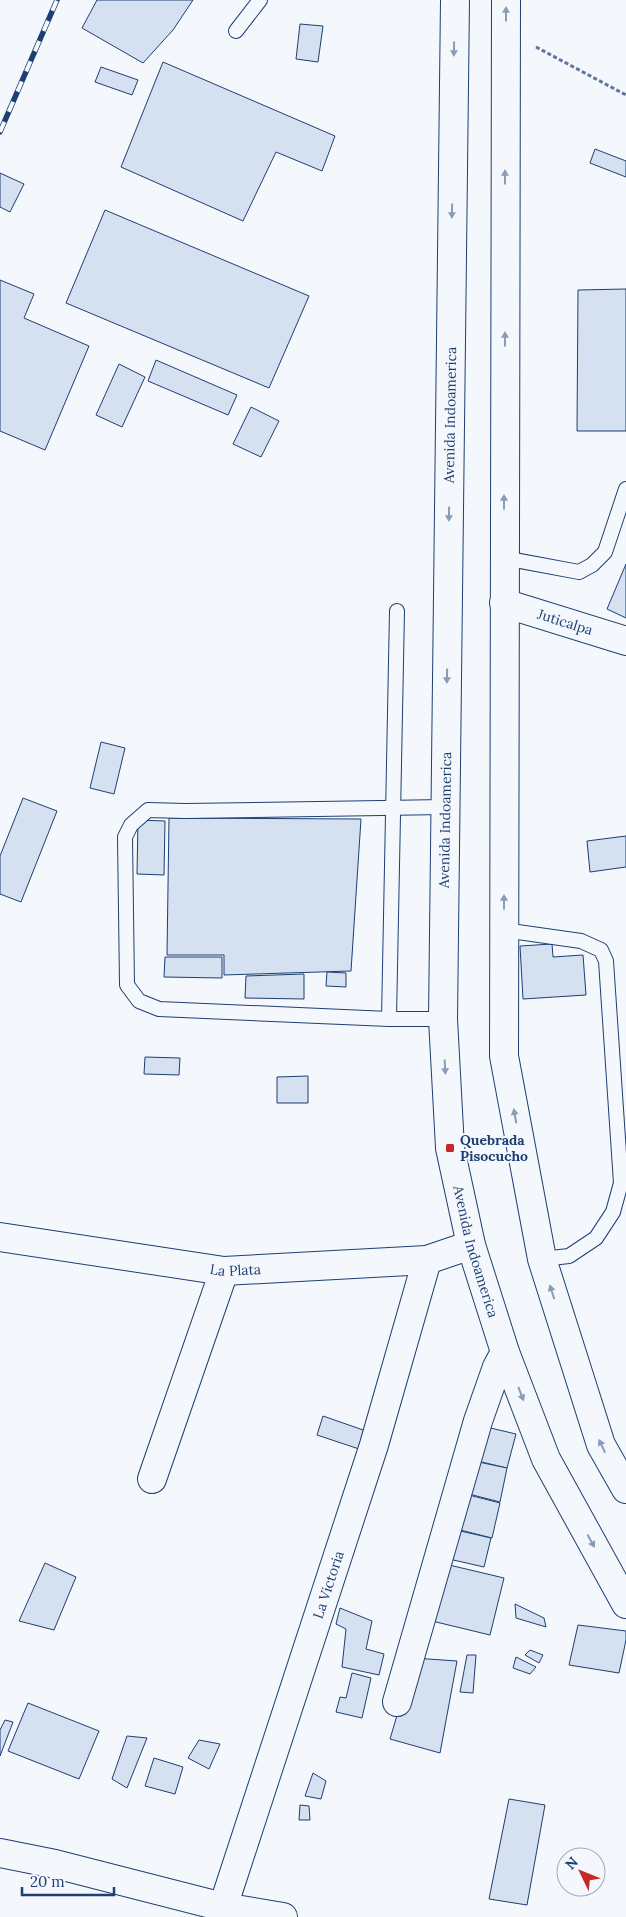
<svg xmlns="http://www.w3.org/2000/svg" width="626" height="1917" font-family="Lora,serif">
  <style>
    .building { fill: #d5e0f0; stroke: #1d3f73 }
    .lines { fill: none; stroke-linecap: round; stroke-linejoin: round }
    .service-casing { stroke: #1d3f73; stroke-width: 16 }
    .minor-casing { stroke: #1d3f73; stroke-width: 30 }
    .primary-casing { stroke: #1d3f73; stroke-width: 30 }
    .path { stroke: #5e769c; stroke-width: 3; stroke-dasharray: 4 2.5; stroke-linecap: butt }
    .service { stroke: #f4f7fb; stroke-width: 14 }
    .minor { stroke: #f4f7fb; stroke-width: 28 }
    .primary { stroke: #f4f7fb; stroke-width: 28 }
    .rail-casing { stroke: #1d3f73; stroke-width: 5.5 }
    .rail { stroke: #f4f7fb; stroke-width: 4; stroke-dasharray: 11; stroke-linecap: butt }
    .oneway { fill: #889bb7 }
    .poi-dot { fill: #c62828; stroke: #f4f7fb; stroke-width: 2 }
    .labels { text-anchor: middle; stroke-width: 4; stroke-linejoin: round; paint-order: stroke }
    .street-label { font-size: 14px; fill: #1d3f73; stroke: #f4f7fb }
    .poi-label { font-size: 14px; font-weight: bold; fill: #1d3f73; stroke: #f4f7fb; text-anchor: start }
  </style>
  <rect width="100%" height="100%" fill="#f4f7fb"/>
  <g class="building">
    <polygon points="97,0 193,0 173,30 143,63 82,28"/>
    <polygon points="300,24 323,26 318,62 296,59"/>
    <polygon points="163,62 335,136 322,171 276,152 243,221 121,167"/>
    <polygon points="101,67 138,80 132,95 95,82"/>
    <polygon points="595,149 626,161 626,177 590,163"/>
    <polygon points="0,173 24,184 10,212 0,207"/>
    <polygon points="105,210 309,296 269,388 66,303"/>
    <polygon points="0,280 34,294 24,318 89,346 45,450 0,431"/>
    <polygon points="626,289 626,431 577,431 578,290"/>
    <polygon points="156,360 237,395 228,415 148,381"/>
    <polygon points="119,364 145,377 122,427 96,415"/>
    <polygon points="251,407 279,421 261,457 233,444"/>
    <polygon points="626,564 626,618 607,609"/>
    <polygon points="101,742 125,748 114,794 90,788"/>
    <polygon points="23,798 57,811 21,902 0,894 0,856"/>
    <polygon points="169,818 361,819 351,971 224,975 224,955 167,955"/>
    <polygon points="138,820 165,821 164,875 137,874"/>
    <polygon points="626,836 626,867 590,872 587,841"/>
    <polygon points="552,944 553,957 583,955 586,995 523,999 520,946"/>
    <polygon points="165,957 222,957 222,978 164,977"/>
    <polygon points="327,972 346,973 346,987 326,986"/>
    <polygon points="304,974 304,999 245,998 246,976"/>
    <polygon points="145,1057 180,1058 179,1075 144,1074"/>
    <polygon points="308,1076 308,1103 277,1103 277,1077"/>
    <polygon points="323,1416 366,1431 359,1449 317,1435"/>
    <polygon points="482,1426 516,1434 507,1468 473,1460"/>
    <polygon points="474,1461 507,1468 500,1502 465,1493"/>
    <polygon points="465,1494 500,1503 492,1538 456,1529"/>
    <polygon points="456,1530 491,1538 484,1567 449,1559"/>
    <polygon points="45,1563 76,1577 54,1630 19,1621"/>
    <polygon points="445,1564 504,1578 490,1635 432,1621"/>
    <polygon points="515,1604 544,1618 546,1627 516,1618"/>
    <polygon points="340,1608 372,1621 366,1649 384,1654 379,1675 342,1667 346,1629 336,1624"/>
    <polygon points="578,1625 626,1631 626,1640 619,1673 569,1665"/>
    <polygon points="530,1650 543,1655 539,1663 525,1655"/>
    <polygon points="467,1655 476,1655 473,1693 460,1692"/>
    <polygon points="516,1657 536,1667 530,1674 513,1668"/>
    <polygon points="414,1658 457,1661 440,1753 390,1739"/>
    <polygon points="352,1673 371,1678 362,1718 336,1712 340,1697 346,1698"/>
    <polygon points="28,1703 99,1731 79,1779 8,1751"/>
    <polygon points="5,1720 13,1722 0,1756 0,1730"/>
    <polygon points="127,1736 147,1738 127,1788 112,1779"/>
    <polygon points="199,1740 220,1744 209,1769 188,1758"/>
    <polygon points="154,1758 183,1767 175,1794 145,1786"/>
    <polygon points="313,1773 326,1781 321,1799 305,1796"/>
    <polygon points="509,1799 545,1805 527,1905 489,1899"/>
    <polygon points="300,1805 309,1806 310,1820 299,1820"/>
  </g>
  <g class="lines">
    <g class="service-casing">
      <g id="service">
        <polyline points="236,31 260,0"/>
        <polyline points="504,558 579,572 592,565 605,552 626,489"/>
        <polyline points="504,930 581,941 601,950 606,961 621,1183 613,1212 596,1238 569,1256 542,1259"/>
        <polyline points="389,1019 397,611"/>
        <polyline points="443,1019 389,1019 159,1009 139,1001 127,985 125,837 131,825 148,810 185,811 445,807"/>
      </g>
    </g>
    <g class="minor-casing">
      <g id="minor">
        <path id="s1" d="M504 603 626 641"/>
        <path id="s2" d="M0 1237 224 1271 427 1260 471 1245"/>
        <polyline points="152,1479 224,1271"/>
        <polyline points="397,1702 478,1421 497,1367 505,1352"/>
        <polyline points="0,1853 55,1864 223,1907 283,1917"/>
        <path id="s3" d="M223 1907 374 1445 427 1260"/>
      </g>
    </g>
    <g class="primary-casing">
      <g id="primary">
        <path id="s4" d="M455 0 443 1019 450 1148 471 1245 505 1352 546 1459 626 1604"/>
        <polyline points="506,0 504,1056 542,1259 601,1445 626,1489"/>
      </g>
    </g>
    <polyline class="path" points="536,47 626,95"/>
    <use href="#service" class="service"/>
    <use href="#minor" class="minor"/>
    <use href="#primary" class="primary"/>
    <g class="rail-casing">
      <polyline id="rail" points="0,132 57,0"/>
    </g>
    <use href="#rail" class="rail"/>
  </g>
  <defs><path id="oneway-solid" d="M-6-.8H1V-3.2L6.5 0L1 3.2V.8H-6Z" transform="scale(1.25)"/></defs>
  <g class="oneway">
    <use href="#oneway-solid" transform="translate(506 14) rotate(-90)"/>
    <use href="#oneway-solid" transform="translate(454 49) rotate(91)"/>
    <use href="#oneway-solid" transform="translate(505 177) rotate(-90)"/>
    <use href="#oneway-solid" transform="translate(452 211) rotate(91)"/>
    <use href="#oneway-solid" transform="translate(505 339) rotate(-90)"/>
    <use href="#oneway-solid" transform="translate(504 502) rotate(-90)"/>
    <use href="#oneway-solid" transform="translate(449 514) rotate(91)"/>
    <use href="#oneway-solid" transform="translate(447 676) rotate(91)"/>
    <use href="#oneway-solid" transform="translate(504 902) rotate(-90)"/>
    <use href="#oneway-solid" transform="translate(445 1067) rotate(87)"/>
    <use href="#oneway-solid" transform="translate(515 1116) rotate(-100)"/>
    <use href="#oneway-solid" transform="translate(552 1292) rotate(-108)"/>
    <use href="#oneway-solid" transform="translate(521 1394) rotate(69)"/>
    <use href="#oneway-solid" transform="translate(602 1446) rotate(-115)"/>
    <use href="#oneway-solid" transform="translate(591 1541) rotate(61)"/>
  </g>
  <rect class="poi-dot" x="445" y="1143" width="10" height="10" rx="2.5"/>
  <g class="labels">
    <g class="street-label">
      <text transform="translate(450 415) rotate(-89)" y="5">Avenida Indoamerica</text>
      <text dy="5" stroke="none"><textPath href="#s1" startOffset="64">Juticalpa</textPath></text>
      <text transform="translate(445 820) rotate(-89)" y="5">Avenida Indoamerica</text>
      <text dy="5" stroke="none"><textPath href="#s4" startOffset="1255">Avenida Indoamerica</textPath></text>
      <text dy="5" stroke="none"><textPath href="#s2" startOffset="238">La Plata</textPath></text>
      <text dy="5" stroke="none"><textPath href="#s3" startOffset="339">La Victoria</textPath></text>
    </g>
    <g class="poi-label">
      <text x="460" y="1145">Quebrada<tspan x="460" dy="16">Pisocucho</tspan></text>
    </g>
  </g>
  <g transform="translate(581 1872) rotate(313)"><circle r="24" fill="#f4f7fb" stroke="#9eadc5"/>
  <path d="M0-4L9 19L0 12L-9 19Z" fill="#c62828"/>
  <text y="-8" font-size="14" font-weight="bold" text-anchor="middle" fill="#1d3f73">N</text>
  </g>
  <path d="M22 1887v8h92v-8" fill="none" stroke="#1d3f73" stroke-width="2.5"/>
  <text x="30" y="1887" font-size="15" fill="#1d3f73" stroke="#f4f7fb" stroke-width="4" paint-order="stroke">20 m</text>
</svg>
